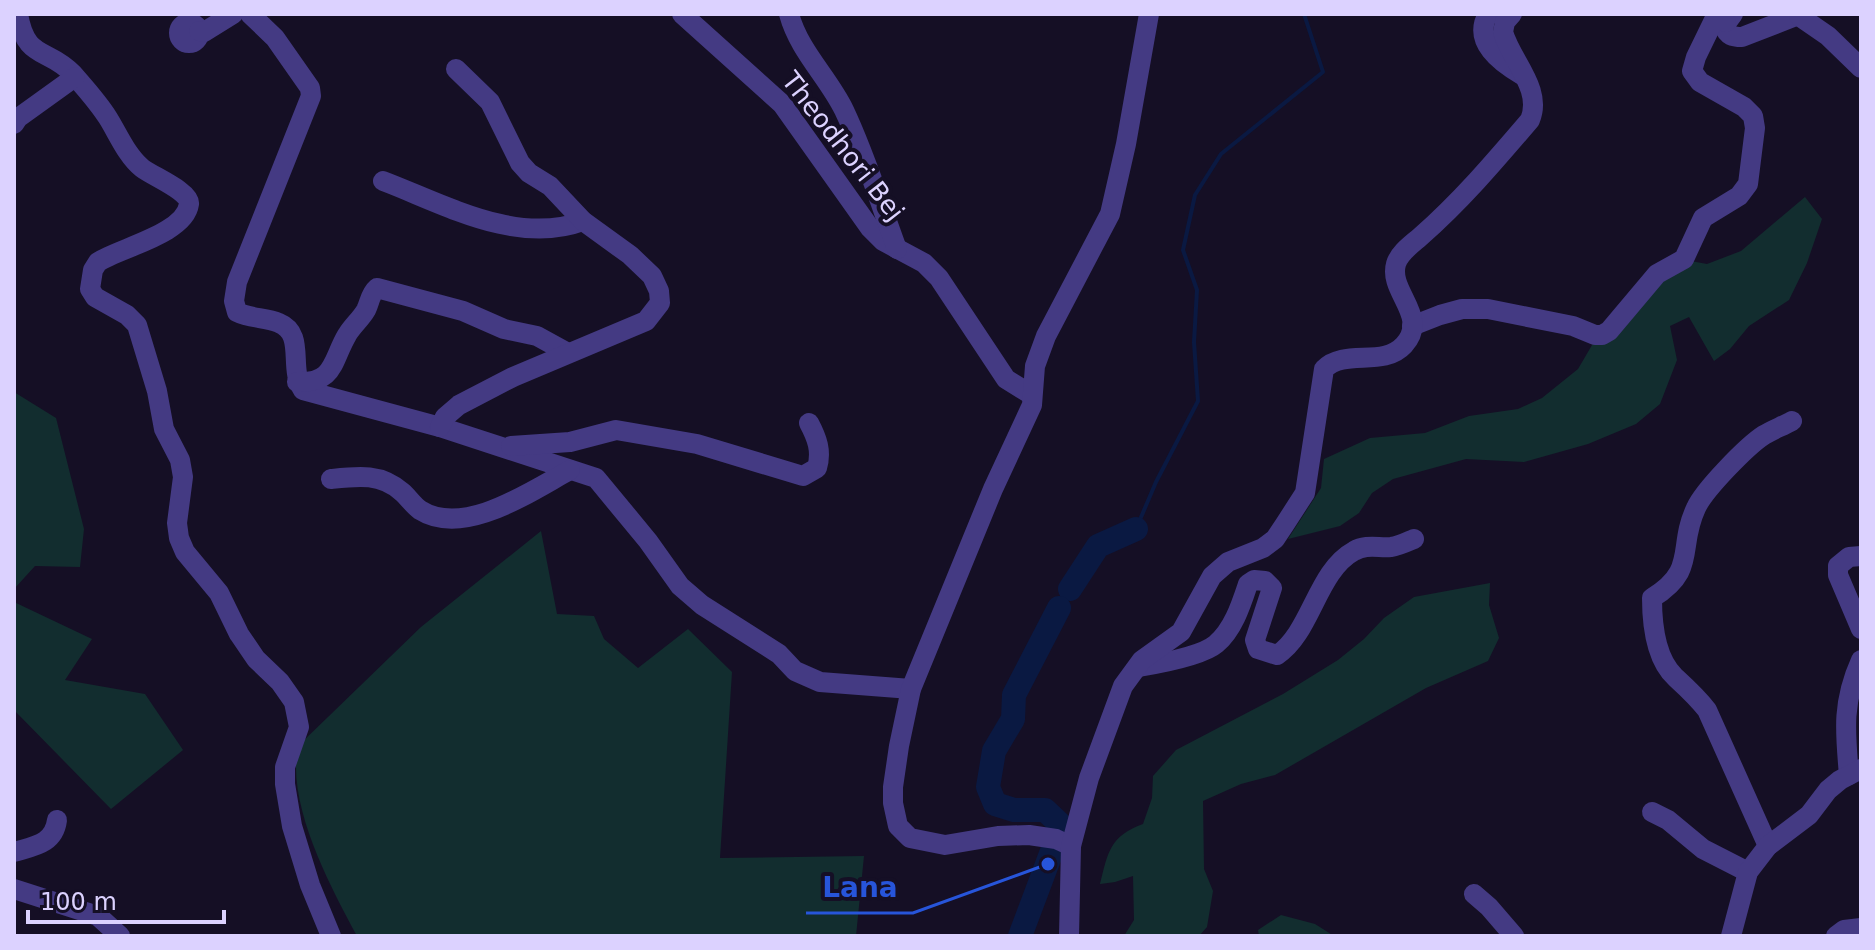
<svg xmlns="http://www.w3.org/2000/svg" width="1875" height="950" font-family="'DejaVu Sans',sans-serif">
  <style>
    .green { fill: #122d2f }
    .lines { fill: none; stroke-linecap: round; stroke-linejoin: round }
    .stream { stroke: #0a1942; stroke-width: 4 }
    .river { stroke: #0a1942; stroke-width: 24 }
    .minor { stroke: #443a83; stroke-width: 20 }
    .labels { text-anchor: middle; stroke-width: 8; stroke-linejoin: round; paint-order: stroke }
    .street-label { font-size: 26px; fill: #dcd2ff; stroke: #150f25 }
    .leader { fill: none; stroke: #2755da; stroke-width: 3 }
    .callout-dot { fill: #2755da; stroke: #150f25; stroke-width: 3 }
    .callout-label { font-size: 28px; text-anchor: middle; font-weight: bold; fill: #2755da; stroke: #150f25; stroke-width: 8; stroke-linejoin: round; paint-order: stroke }
  </style>
  <rect width="100%" height="100%" fill="#150f25"/>
  <g class="green">
    <polygon points="1805,197 1822,219 1807,263 1789,300 1749,326 1730,349 1714,361 1689,317 1670,326 1677,360 1660,404 1636,424 1588,444 1524,462 1466,459 1393,479 1372,493 1359,513 1340,526 1288,539 1321,488 1324,459 1370,438 1425,433 1469,416 1518,409 1542,398 1578,369 1602,328 1680,259 1707,264 1741,251"/>
    <polygon points="14,392 56,418 84,529 80,567 35,566 14,589"/>
    <path d="M541 531 557 614 594 616 604 639 638 668 688 629 732 672 720 858 864 856 856 936H357C330 886 286 804 298 746L421 627Z"/>
    <path d="M1490 583 1489 605 1499 638 1488 661 1426 688 1275 775 1241 784 1203 801 1204 869 1213 891 1207 927 1199 936H1124L1134 920 1133 876 1115 882 1100 884C1108 852 1110 836 1143 824L1152 798 1153 776 1176 750 1283 694 1338 660 1364 639 1384 618 1414 597Z"/>
    <polygon points="14,602 92,639 65,680 145,694 183,750 111,809 14,710"/>
    <polygon points="1281,915 1315,924 1334,936 1259,936 1258,930"/>
  </g>
  <g class="lines">
    <polyline class="stream" points="1136,529 1156,482 1198,401 1194,342 1197,290 1183,250 1195,195 1221,154 1323,72 1304,14"/>
    <g class="river">
      <polyline points="1070,589 1098,546 1136,529"/>
      <polyline points="1059,608 1014,695 1013,719 994,751 988,787 995,804 1014,810 1045,810 1061,825 1060,828"/>
      <polyline points="1020,936 1052,851"/>
    </g>
    <g class="minor">
      <path d="M18 14C26 61 47 47 73 74 85 88 98 102 108 118 118 134 127 156 142 168 152 176 191 192 189 204 185 234 119 248 98 262L93 270 90 289 95 297 127 315 137 325 157 391 164 429 180 460 183 477 177 523 179 538 185 552 219 593 239 634 256 659 280 682 294 702 299 727 285 767V784L292 826 310 885 331 936"/>
      <path d="M250 14 275 38 310 88 311 96 237 282 234 301 237 312C251 319 266 317 279 323 306 334 288 368 303 390L440 427 596 478 648 541 680 586 702 605 779 654 795 671 820 682 911 689"/>
      <polyline points="682,14 782,104 870,228 883,241 924,263 939,278 1006,379 1032,395"/>
      <path d="M789 14C799 51 828 77 844 110 865 154 880 203 897 249"/>
      <path d="M1488 14C1472 42 1501 63 1522 75"/>
      <path d="M1733 14 1724 26C1727 36 1733 37 1742 37L1801 14"/>
      <polyline points="1799,16 1828,36 1861,68"/>
      <circle cx="189" cy="33" r="10"/>
      <polyline points="199,31 204,32 233,14"/>
      <polyline points="14,124 18,118 75,77"/>
      <path d="M383 181C444 204 517 246 583 221"/>
      <polyline points="1412,326 1440,315 1462,309 1488,309 1573,326 1595,335 1602,335 1609,331 1657,274 1684,259 1703,218 1739,196 1748,184 1755,128 1753,116 1744,107 1700,82 1692,71 1696,57 1714,20 1718,18 1726,22"/>
      <path d="M297 382C335 384 332 360 347 335 352 326 361 319 366 310 370 302 370 294 377 288L463 311 504 329 537 336 568 353"/>
      <polyline points="440,427 445,417 459,405 513,377 646,321 660,303 659,291 652,276 630,255 583,221 550,186 529,173 520,163 490,102 456,69"/>
      <path d="M511 446 570 442 616 430 697 444 803 476 817 468C822 451 817 438 809 423"/>
      <path d="M331 479C358 476 381 473 402 492 408 497 413 505 420 510 464 538 531 491 570 470"/>
      <polyline points="1861,556 1849,557 1838,566 1838,575 1861,629"/>
      <path d="M1139 667C1157 664 1202 656 1216 644 1233 630 1241 605 1248 584L1254 580 1265 581 1272 588 1255 640 1258 649 1277 655C1311 633 1317 571 1354 551 1366 544 1378 548 1391 547 1399 546 1407 542 1414 539"/>
      <path d="M1849 775C1845 731 1842 702 1861 660"/>
      <polyline points="1652,812 1668,820 1703,849 1748,872"/>
      <polyline points="1071,846 1056,839 1029,835 998,836 945,845 910,838 898,826 893,803 893,787 899,746 911,689 993,489 1032,405 1035,366 1046,336 1110,214 1126,144 1149,14"/>
      <path d="M1768 846 1707 710C1697 697 1687 688 1675 677 1655 658 1652 624 1652 598 1698 570 1677 548 1696 508 1704 490 1747 446 1764 435 1772 430 1783 426 1792 421"/>
      <path d="M14 852C34 846 54 844 57 820"/>
      <polyline points="14,889 98,916 120,936"/>
      <polyline points="1474,894 1489,907 1514,936"/>
      <path d="M1069 936 1071 846 1089 778 1123 686 1142 660 1181 632 1212 576 1228 562 1263 548 1275 539 1285 524 1305 493 1324 369C1345 348 1383 368 1404 345 1430 316 1388 292 1396 264 1399 253 1412 244 1420 237 1461 201 1495 161 1530 120 1543 89 1511 61 1503 32L1505 22 1512 14"/>
      <polyline points="1731,936 1748,872 1768,846 1809,815 1828,790 1840,780 1861,769"/>
      <polyline points="1836,936 1844,930 1861,928"/>
    </g>
  </g>
  <g class="labels">
    <g class="street-label">
      <text transform="translate(843 146) rotate(52)" y="9">Theodhori Bej</text>
    </g>
  </g>
  <path class="leader" d="M1048 864L913 913H806"/>
  <circle class="callout-dot" cx="1048" cy="864" r="8"/>
  <g class="callout-label">
    <text x="860" y="897">Lana</text>
  </g>
  <rect width="1875" height="950" fill="none" stroke="#dcd2ff" stroke-width="32"/>
  <path d="M28 910v12h196v-12" fill="none" stroke="#dcd2ff" stroke-width="4"/>
  <text x="40" y="910" font-size="24" fill="#dcd2ff" stroke="#150f25" stroke-width="6" paint-order="stroke">100 m</text>
</svg>
